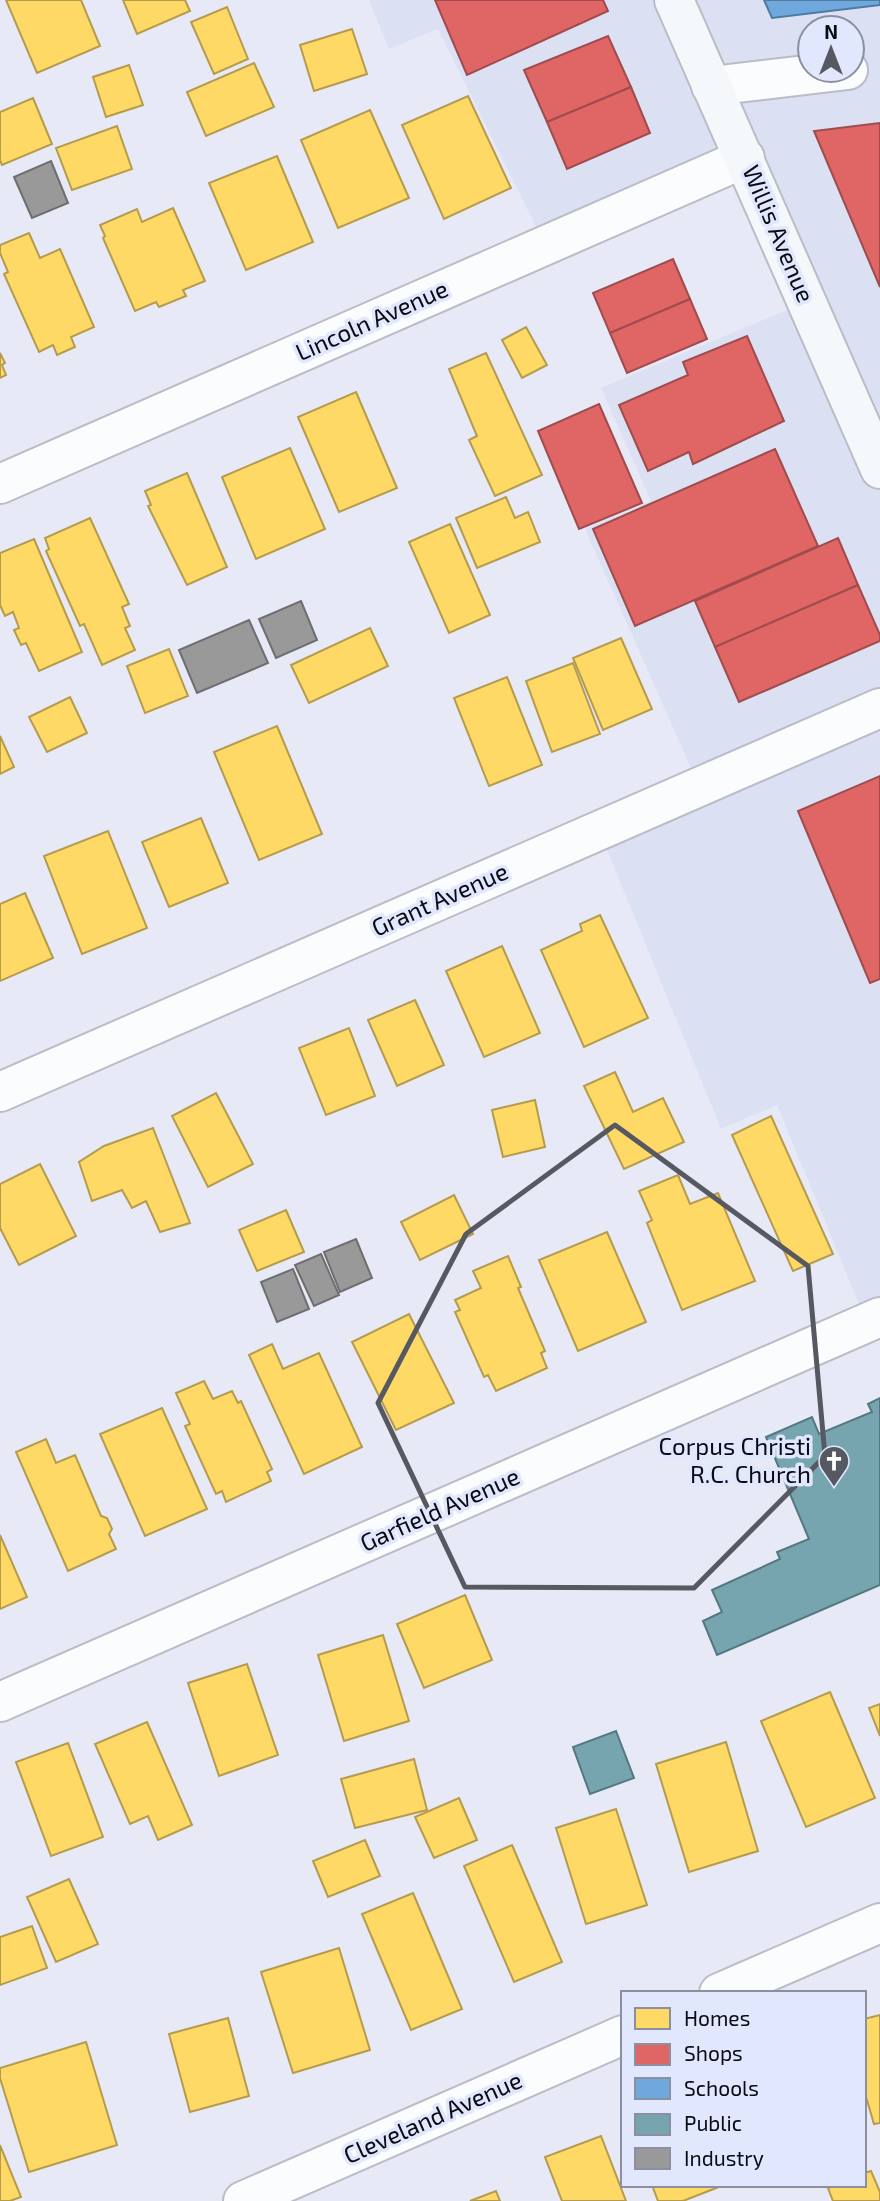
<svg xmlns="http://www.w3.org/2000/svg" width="880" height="2201" font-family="'Exo 2',sans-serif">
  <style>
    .built { fill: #dbe0f3; fill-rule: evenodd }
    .homes { fill: #ffd966; stroke: #b59b4d; stroke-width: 2 }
    .shops { fill: #e06666; stroke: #a04b4d; stroke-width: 2 }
    .schools { fill: #6fa8dc; stroke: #5079a0; stroke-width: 2 }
    .public { fill: #76a5af; stroke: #557780; stroke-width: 2 }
    .industry { fill: #999; stroke: #6e6e71; stroke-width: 2 }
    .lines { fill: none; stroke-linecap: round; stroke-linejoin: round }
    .minor-casing { stroke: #babcc6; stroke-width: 42 }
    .secondary-casing { stroke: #babcc6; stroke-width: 42 }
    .minor { stroke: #fbfcfe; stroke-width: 38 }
    .secondary { stroke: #f5f8fb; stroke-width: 38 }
    .marked { fill: none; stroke: #575962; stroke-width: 5; stroke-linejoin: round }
    .labels { text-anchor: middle; stroke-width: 7; stroke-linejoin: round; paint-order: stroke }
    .street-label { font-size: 24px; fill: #090b13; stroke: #e1e7fc }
    .poi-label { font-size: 24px; fill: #090b13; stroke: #e1e7fc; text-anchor: end }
  </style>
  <rect width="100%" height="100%" fill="#e7eaf6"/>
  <path class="built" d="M369 0H880V1315L866 1321 777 1105 721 1129 599 830 699 786 585 529 651 501 601 388 806 302 744 158 545 245 438 29 389 49ZM810 28H852V70H810Z"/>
  <g class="homes">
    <polygon points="6,0 81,0 100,46 37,73"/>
    <polygon points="123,0 185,0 190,11 137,34"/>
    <polygon points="227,7 248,59 214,74 191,22"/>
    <polygon points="352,29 367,74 314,91 300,45"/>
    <polygon points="254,63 274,107 206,136 187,92"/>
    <polygon points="129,65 143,105 106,117 93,77"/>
    <polygon points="468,96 511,188 444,219 402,125"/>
    <polygon points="33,98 52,144 2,165 0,160 0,112"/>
    <polygon points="370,110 409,198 338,228 301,140"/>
    <polygon points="117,126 132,169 72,190 56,148"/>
    <polygon points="277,156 313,242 246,270 209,183"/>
    <polygon points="173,208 205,281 183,290 186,296 159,307 156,302 135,311 103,238 105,236 100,225 137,209 142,222"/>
    <polygon points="29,233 40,258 60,249 94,327 71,337 75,347 57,355 53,345 39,352 4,274 8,272 0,253 0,245"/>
    <polygon points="526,327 547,365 522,378 502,340"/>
    <polygon points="0,353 5,363 2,365 6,375 0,378"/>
    <polygon points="486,353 542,475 495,496 469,440 477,436 449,369"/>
    <polygon points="356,392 397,488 339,512 298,417"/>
    <polygon points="290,448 325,529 256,559 222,477"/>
    <polygon points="187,473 227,567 187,585 148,506 151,505 145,491"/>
    <polygon points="506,497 515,518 528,512 540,542 477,568 456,518"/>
    <polygon points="90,518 129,604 122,607 130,626 125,628 135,650 102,665 84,624 80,626 46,551 49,549 45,538"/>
    <polygon points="450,524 490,615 449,633 409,542"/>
    <polygon points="34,539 82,652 39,671 26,643 21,645 14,630 19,628 13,612 5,616 0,605 0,553"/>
    <polygon points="370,628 388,666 309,703 291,665"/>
    <polygon points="621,638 652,709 603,730 573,658"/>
    <polygon points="169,649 188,696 145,713 127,666"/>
    <polygon points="573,663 600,734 552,752 526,681"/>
    <polygon points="507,677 542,765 489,786 454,698"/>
    <polygon points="70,697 87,733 47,752 29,717"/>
    <polygon points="277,726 322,834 259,860 214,752"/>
    <polygon points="0,736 14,767 0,774"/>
    <polygon points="201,818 228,883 169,907 142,842"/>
    <polygon points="108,831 147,928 82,954 44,856"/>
    <polygon points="25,893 53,958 0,981 0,904"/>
    <polygon points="600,915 648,1018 584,1047 541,950 582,931 580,924"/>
    <polygon points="502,946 540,1033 484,1057 446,971"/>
    <polygon points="415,1000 444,1065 397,1086 368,1020"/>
    <polygon points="349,1028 375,1096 326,1115 299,1048"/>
    <polygon points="615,1072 633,1112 663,1098 684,1142 624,1169 584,1086"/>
    <polygon points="216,1093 253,1164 208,1187 172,1116"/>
    <polygon points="535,1100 545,1147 503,1157 492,1110"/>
    <polygon points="771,1116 833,1254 793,1271 732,1135"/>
    <polygon points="153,1128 190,1223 160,1232 146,1201 132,1208 122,1190 92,1201 79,1162 104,1146"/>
    <polygon points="40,1164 76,1236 19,1265 0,1228 0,1184"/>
    <polygon points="678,1175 690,1204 718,1193 755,1281 682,1310 647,1223 652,1220 639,1191"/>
    <polygon points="454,1195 473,1234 420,1260 401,1222"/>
    <polygon points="286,1210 304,1252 257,1271 239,1230"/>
    <polygon points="607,1232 646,1322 578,1351 539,1260"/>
    <polygon points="508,1256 521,1287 518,1288 545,1351 541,1353 547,1368 496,1391 488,1375 484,1377 455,1312 460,1310 455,1300 481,1288 473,1271"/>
    <polygon points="409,1314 454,1403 396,1430 352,1342"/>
    <polygon points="272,1344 283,1369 319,1353 362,1447 304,1474 249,1355"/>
    <polygon points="204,1381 213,1399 232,1391 238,1403 241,1401 272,1469 267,1472 271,1481 226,1502 222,1491 216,1494 185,1426 190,1424 176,1393"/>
    <polygon points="162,1408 207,1509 145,1536 100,1434"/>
    <polygon points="46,1439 56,1463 75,1455 101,1516 107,1518 112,1529 109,1534 116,1549 68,1571 16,1452"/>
    <polygon points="0,1535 27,1597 0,1609"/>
    <polygon points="465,1595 492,1660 424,1688 397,1624"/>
    <polygon points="383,1635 409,1721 344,1741 318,1655"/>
    <polygon points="247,1664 278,1755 219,1776 188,1683"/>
    <polygon points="830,1692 875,1798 806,1827 761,1721"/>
    <polygon points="880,1704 880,1736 869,1708"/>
    <polygon points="147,1722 192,1825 158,1840 148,1816 130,1824 95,1744"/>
    <polygon points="726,1742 758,1851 689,1872 656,1764"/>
    <polygon points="68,1743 103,1837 51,1856 16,1762"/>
    <polygon points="414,1759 427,1810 355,1828 341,1779"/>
    <polygon points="459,1798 477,1840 434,1858 415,1817"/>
    <polygon points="616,1809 647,1905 586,1924 556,1828"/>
    <polygon points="365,1840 380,1876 328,1897 313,1861"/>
    <polygon points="512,1845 562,1962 514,1982 464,1866"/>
    <polygon points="69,1879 98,1944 56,1962 27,1897"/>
    <polygon points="413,1893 462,2009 411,2030 362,1914"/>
    <polygon points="32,1926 47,1968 0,1985 0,1937"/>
    <polygon points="339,1948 370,2050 293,2073 261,1972"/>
    <polygon points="880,2015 880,2123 874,2124 864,2090 864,2019"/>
    <polygon points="228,2018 249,2096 190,2112 169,2034"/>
    <polygon points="86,2042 117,2145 29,2172 0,2078 0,2068"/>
    <polygon points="601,2136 626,2201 562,2201 545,2157"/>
    <polygon points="0,2145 21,2197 10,2201 0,2201"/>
    <polygon points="871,2171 880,2192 880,2201 833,2201 828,2188 836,2185 864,2185 864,2173"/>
    <polygon points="652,2185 724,2185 683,2201 658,2201"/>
    <polygon points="496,2191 500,2201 470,2201"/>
  </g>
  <g class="shops">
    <polygon points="435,0 603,0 608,11 467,75"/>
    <polygon points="608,36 631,87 547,122 524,70"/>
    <polygon points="631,87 650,133 567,169 547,122"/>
    <polygon points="880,123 880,287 814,131"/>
    <polygon points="673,259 690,299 610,333 593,293"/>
    <polygon points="690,299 707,339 627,373 610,333"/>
    <polygon points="747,336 784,421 693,464 689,452 648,471 619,405 688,375 683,362"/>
    <polygon points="599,404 642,503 579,529 538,431"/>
    <polygon points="775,449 818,546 635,626 593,529"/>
    <polygon points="838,538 858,585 715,647 695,601"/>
    <polygon points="858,585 880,635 880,641 739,702 715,647"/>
    <polygon points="880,776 880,979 870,983 798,811"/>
  </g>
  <polygon class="schools" points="764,0 880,0 880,5 772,18"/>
  <g class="public">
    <polygon points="880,1398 880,1585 717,1655 703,1621 722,1612 712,1590 780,1559 777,1552 809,1539 766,1437 812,1417 819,1434 872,1412 868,1404"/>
    <polygon points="616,1731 634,1778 590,1794 573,1747"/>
  </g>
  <g class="industry">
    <polygon points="51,161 68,203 32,218 14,177"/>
    <polygon points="301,601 317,640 276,658 259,619"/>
    <polygon points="249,620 268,663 197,693 179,650"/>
    <polygon points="356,1239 372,1278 340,1292 324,1252"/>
    <polygon points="321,1254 339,1295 314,1306 295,1265"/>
    <polygon points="293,1269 309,1309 277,1322 261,1282"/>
  </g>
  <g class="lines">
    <g class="minor-casing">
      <g id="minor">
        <polyline points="711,86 848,70"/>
        <polyline points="0,484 745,158"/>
        <polyline points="0,1092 880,708"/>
        <polyline points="0,1702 880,1317"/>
        <polyline points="719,1993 880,1923"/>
        <polyline points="243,2201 623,2035"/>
      </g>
    </g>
    <g class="secondary-casing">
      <polyline id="secondary" points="674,0 880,469"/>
    </g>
    <use href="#minor" class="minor"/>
    <use href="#secondary" class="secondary"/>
  </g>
  <path class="marked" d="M615 1125 808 1266 825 1456 694 1588 465 1587 378 1403 466 1234Z"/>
  <defs>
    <g id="church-pin" transform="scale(1.575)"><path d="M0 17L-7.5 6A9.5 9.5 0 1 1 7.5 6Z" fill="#575962" stroke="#e1e7fc"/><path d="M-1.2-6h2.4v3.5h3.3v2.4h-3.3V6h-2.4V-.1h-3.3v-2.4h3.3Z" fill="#fff"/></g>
  </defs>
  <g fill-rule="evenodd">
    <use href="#church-pin" x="834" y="1461"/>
  </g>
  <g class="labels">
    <g class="street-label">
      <text transform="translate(778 234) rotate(67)" y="8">Willis Avenue</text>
      <text transform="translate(372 321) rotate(-24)" y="8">Lincoln Avenue</text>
      <text transform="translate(440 900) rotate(-24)" y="8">Grant Avenue</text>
      <text transform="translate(440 1510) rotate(-24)" y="8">Garfield Avenue</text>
      <text transform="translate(433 2118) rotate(-24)" y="8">Cleveland Avenue</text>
    </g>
    <g class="poi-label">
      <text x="811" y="1455">Corpus Christi<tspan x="811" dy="28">R.C. Church</tspan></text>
    </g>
  </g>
  <rect x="621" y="1991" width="245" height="196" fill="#e1e7fc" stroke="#8b8f9f" stroke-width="2"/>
  <rect x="635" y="2008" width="35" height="21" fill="#ffd966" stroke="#8b8f9f" stroke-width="2"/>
  <text x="684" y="2026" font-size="21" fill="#090b13">Homes</text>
  <rect x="635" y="2044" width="35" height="21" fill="#e06666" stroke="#8b8f9f" stroke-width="2"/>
  <text x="684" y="2061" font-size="21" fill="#090b13">Shops</text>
  <rect x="635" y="2078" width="35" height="21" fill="#6fa8dc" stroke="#8b8f9f" stroke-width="2"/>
  <text x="684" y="2096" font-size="21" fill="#090b13">Schools</text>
  <rect x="635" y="2114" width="35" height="21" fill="#76a5af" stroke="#8b8f9f" stroke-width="2"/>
  <text x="684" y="2131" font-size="21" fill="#090b13">Public</text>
  <rect x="635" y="2148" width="35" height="21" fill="#999999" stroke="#8b8f9f" stroke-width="2"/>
  <text x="684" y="2166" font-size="21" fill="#090b13">Industry</text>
  <g transform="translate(831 49)"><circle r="33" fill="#e1e7fc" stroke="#8b8f9f" stroke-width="2"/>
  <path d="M0-5L12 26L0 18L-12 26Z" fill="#575962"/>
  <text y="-10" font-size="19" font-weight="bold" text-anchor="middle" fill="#090b13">N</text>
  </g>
</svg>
